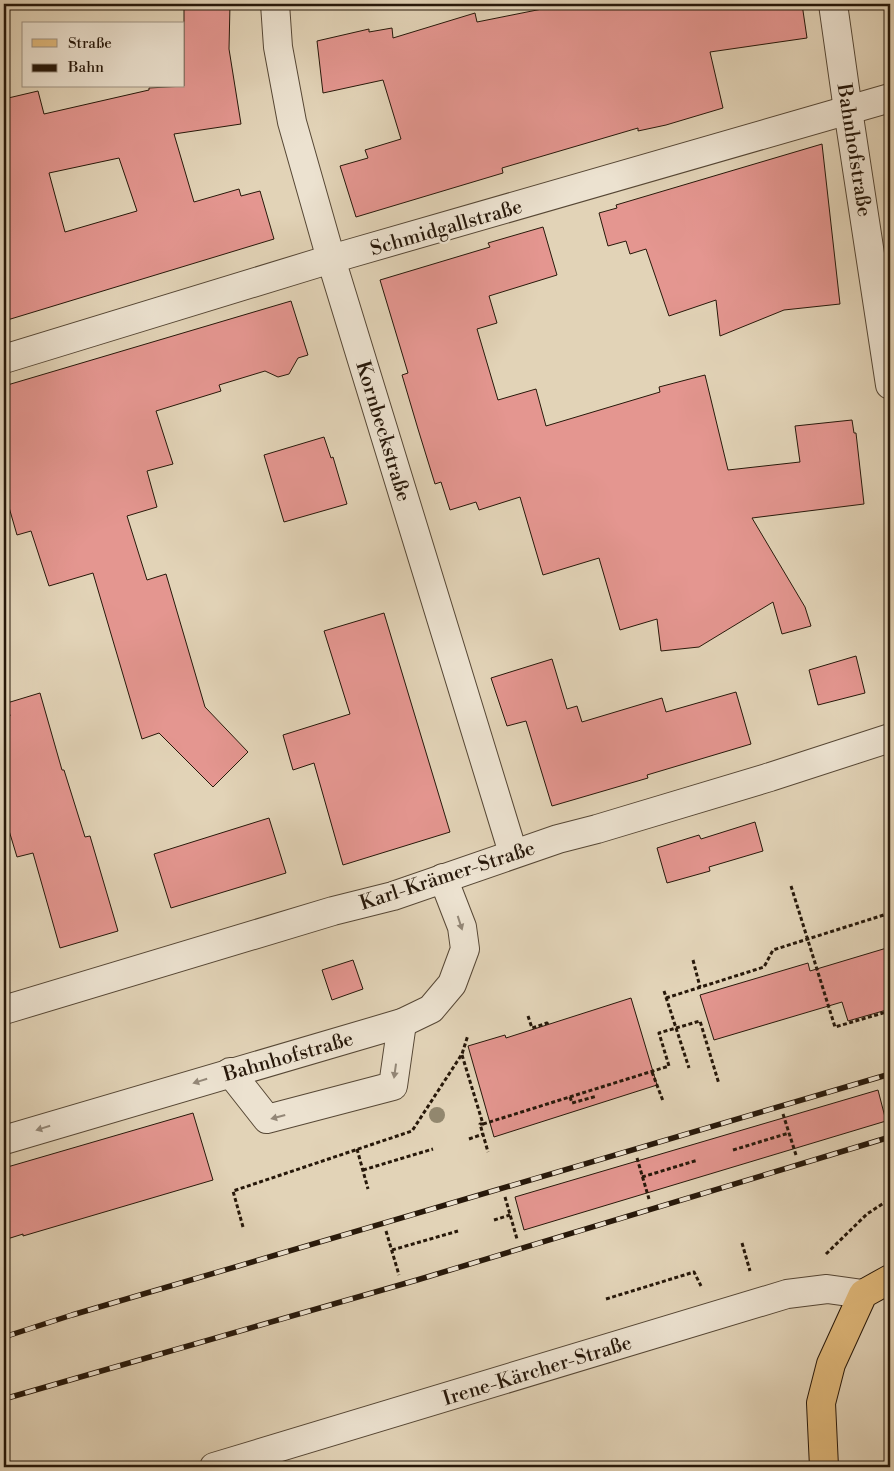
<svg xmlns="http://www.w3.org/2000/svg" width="894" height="1471" font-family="'Libre Bodoni',serif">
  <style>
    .building { fill: #e49690; stroke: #27180a; fill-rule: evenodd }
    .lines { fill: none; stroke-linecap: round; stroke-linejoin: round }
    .minor-casing { stroke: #564735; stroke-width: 30 }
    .major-casing { stroke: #27180a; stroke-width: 30 }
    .path { stroke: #27180a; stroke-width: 3; stroke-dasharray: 4 2.5; stroke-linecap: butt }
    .minor { stroke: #ece2d0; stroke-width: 28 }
    .major { stroke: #e1ba7c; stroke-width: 28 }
    .rail-casing { stroke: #27180a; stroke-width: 5.5 }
    .rail { stroke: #ece2d0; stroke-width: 4; stroke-dasharray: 11; stroke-linecap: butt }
    .tree { fill: #92876e }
    .oneway { fill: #938777 }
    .labels { text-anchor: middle; stroke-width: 5; stroke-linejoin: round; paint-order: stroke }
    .street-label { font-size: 20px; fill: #27180a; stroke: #ece2d0 }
  </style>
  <rect width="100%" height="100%" fill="#e2d3b7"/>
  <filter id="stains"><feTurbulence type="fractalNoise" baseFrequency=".004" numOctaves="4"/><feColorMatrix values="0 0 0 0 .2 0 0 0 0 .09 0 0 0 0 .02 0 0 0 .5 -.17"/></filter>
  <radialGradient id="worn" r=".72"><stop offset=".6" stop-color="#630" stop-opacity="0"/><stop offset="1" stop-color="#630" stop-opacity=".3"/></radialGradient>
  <g class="building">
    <path d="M184 4H230L229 49 241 124 174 134 194 202 239 189 241 196 260 191 274 239 4 321V99L38 91 44 114 149 90V88L184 86ZM119 158 137 211 65 232 49 173Z"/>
    <polygon points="567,4 802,4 807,38 710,52 723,108 666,125 638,131 638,128 502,168 503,173 356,217 340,166 368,158 365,150 401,139 383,80 323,93 317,41 369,29 369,32 392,28 393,38 475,13 477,22"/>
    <polygon points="822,144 840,304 784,310 720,336 716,300 669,316 646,249 630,254 626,241 608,246 599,213 617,208 616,205"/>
    <polygon points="543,227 557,275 489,296 497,323 477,329 498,400 536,389 546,426 660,392 659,387 705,375 728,470 800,462 795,426 852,420 854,433 856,433 864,504 752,518 805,607 811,626 782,634 773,602 699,647 661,651 657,619 620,630 599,558 543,575 520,497 479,510 476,502 450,510 441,482 435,484 418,429 402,375 408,373 380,280 490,247 488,243"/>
    <polygon points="291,301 308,355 298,358 289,374 278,377 265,371 219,385 221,391 156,411 173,464 147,471 157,507 127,516 147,580 166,574 205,707 248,752 213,787 159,733 142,739 93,573 49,586 31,531 17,535 4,490 4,386"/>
    <polygon points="324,437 331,458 333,457 347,504 284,522 264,455"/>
    <polygon points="384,613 450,832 343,865 314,763 293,770 283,735 350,714 324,631"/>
    <polygon points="856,656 865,693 818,705 809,670"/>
    <polygon points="552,659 567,709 577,706 582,722 662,698 666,712 736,692 751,744 647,775 648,778 552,806 526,721 507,726 491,678"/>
    <polygon points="40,693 62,770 64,770 85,837 90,836 118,931 60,948 33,853 17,857 4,814 4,718 10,716 7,703"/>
    <polygon points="269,818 286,873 171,908 154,854"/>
    <polygon points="755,822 763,851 709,867 710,871 667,883 657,848 699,835 701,839"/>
    <polygon points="890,947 890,1009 848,1021 842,1002 714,1040 700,995 808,963 810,971"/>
    <polygon points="353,960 363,989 332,1000 322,970"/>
    <polygon points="631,998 657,1085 494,1137 468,1046 505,1035 506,1038"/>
    <polygon points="878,1090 886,1121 524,1230 515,1197"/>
    <polygon points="193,1113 213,1180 23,1236 23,1234 4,1240 4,1168"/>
  </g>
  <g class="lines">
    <g class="minor-casing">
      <g id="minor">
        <polyline points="275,4 278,47 292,122 331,259 513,853"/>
        <polyline points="833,4 848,110 890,385"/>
        <polyline points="4,359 331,259 890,98"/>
        <polyline points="4,1010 333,911 393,896 558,839 597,829 770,777 890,738"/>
        <polyline points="230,1072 267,1119 393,1086 402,1023"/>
        <polyline points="4,1140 402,1023 431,1009 452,984 465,949 462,927 443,878"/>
        <polyline points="214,1467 787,1294 827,1289 863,1294"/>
      </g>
    </g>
    <g class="major-casing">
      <polyline id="major" points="824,1467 821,1403 831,1364 863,1294 890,1279"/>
    </g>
    <g class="path">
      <polyline points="791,886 835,1027 890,1011"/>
      <polyline points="693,960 700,987"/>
      <polyline points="664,991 689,1068"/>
      <polyline points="666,998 764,967 773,950 890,913"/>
      <polyline points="528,1016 532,1028 547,1023 548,1025"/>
      <polyline points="462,1055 483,1124 480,1124 488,1152"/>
      <polyline points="652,1072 663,1101"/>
      <polyline points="570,1097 572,1103 597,1096"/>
      <polyline points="783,1114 796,1155"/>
      <polyline points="483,1124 669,1066 659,1033 700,1021 719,1084"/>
      <polyline points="469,1139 483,1134"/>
      <polyline points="357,1149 368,1189"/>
      <polyline points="733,1150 789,1133"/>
      <polyline points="637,1158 649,1199"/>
      <polyline points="363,1170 433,1149"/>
      <polyline points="642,1177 698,1160"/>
      <polyline points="505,1197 517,1239"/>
      <polyline points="494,1220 510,1215"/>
      <polyline points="243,1227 233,1191 412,1131 462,1054 468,1035"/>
      <polyline points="386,1231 399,1275"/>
      <polyline points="742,1243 750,1271"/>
      <polyline points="392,1250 458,1231"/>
      <polyline points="826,1254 867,1214 890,1199"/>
      <polyline points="606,1299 694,1272 701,1286"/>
    </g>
    <use href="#minor" class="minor"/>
    <use href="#major" class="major"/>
    <g class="rail-casing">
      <g id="rail">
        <polyline points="4,1337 72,1315 890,1074"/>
        <polyline points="4,1399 417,1280 890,1137"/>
      </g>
    </g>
    <use href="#rail" class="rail"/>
  </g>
  <circle class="tree" cx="437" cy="1115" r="8"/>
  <defs><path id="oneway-solid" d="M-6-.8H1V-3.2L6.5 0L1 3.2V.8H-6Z" transform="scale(1.25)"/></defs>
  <g class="oneway">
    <use href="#oneway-solid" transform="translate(460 923) rotate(72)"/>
    <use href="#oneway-solid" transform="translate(395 1071) rotate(98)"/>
    <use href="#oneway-solid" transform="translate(200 1081) rotate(163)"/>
    <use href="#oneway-solid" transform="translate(278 1117) rotate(165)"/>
    <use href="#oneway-solid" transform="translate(43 1128) rotate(163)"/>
  </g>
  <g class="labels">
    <g class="street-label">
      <text transform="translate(855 150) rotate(81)" y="7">Bahnhofstraße</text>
      <text transform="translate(446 227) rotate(-16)" y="7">Schmidgallstraße</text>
      <text transform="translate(384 431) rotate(73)" y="7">Kornbeckstraße</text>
      <text transform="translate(447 875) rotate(-18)" y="7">Karl-Krämer-Straße</text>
      <text transform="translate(288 1056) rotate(-16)" y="7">Bahnhofstraße</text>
      <text transform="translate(537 1370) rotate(-17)" y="7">Irene-Kärcher-Straße</text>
    </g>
  </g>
  <rect width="894" height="1471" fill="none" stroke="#e2d3b7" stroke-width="20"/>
  <rect x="5" y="5" width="884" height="1461" fill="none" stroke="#27180a" stroke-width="2.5"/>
  <rect x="10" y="10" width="874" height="1451" fill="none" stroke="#27180a"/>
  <rect x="22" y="22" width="162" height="65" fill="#ece2d0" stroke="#9d9181"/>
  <rect x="32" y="39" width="25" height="8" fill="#e1ba7c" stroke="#9d9181"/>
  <text x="68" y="48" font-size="15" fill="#27180a">Straße</text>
  <rect x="32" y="64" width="25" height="8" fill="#27180a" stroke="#9d9181"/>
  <text x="68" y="72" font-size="15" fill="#27180a">Bahn</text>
  <rect width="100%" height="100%" filter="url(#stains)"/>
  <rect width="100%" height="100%" fill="url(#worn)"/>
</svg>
